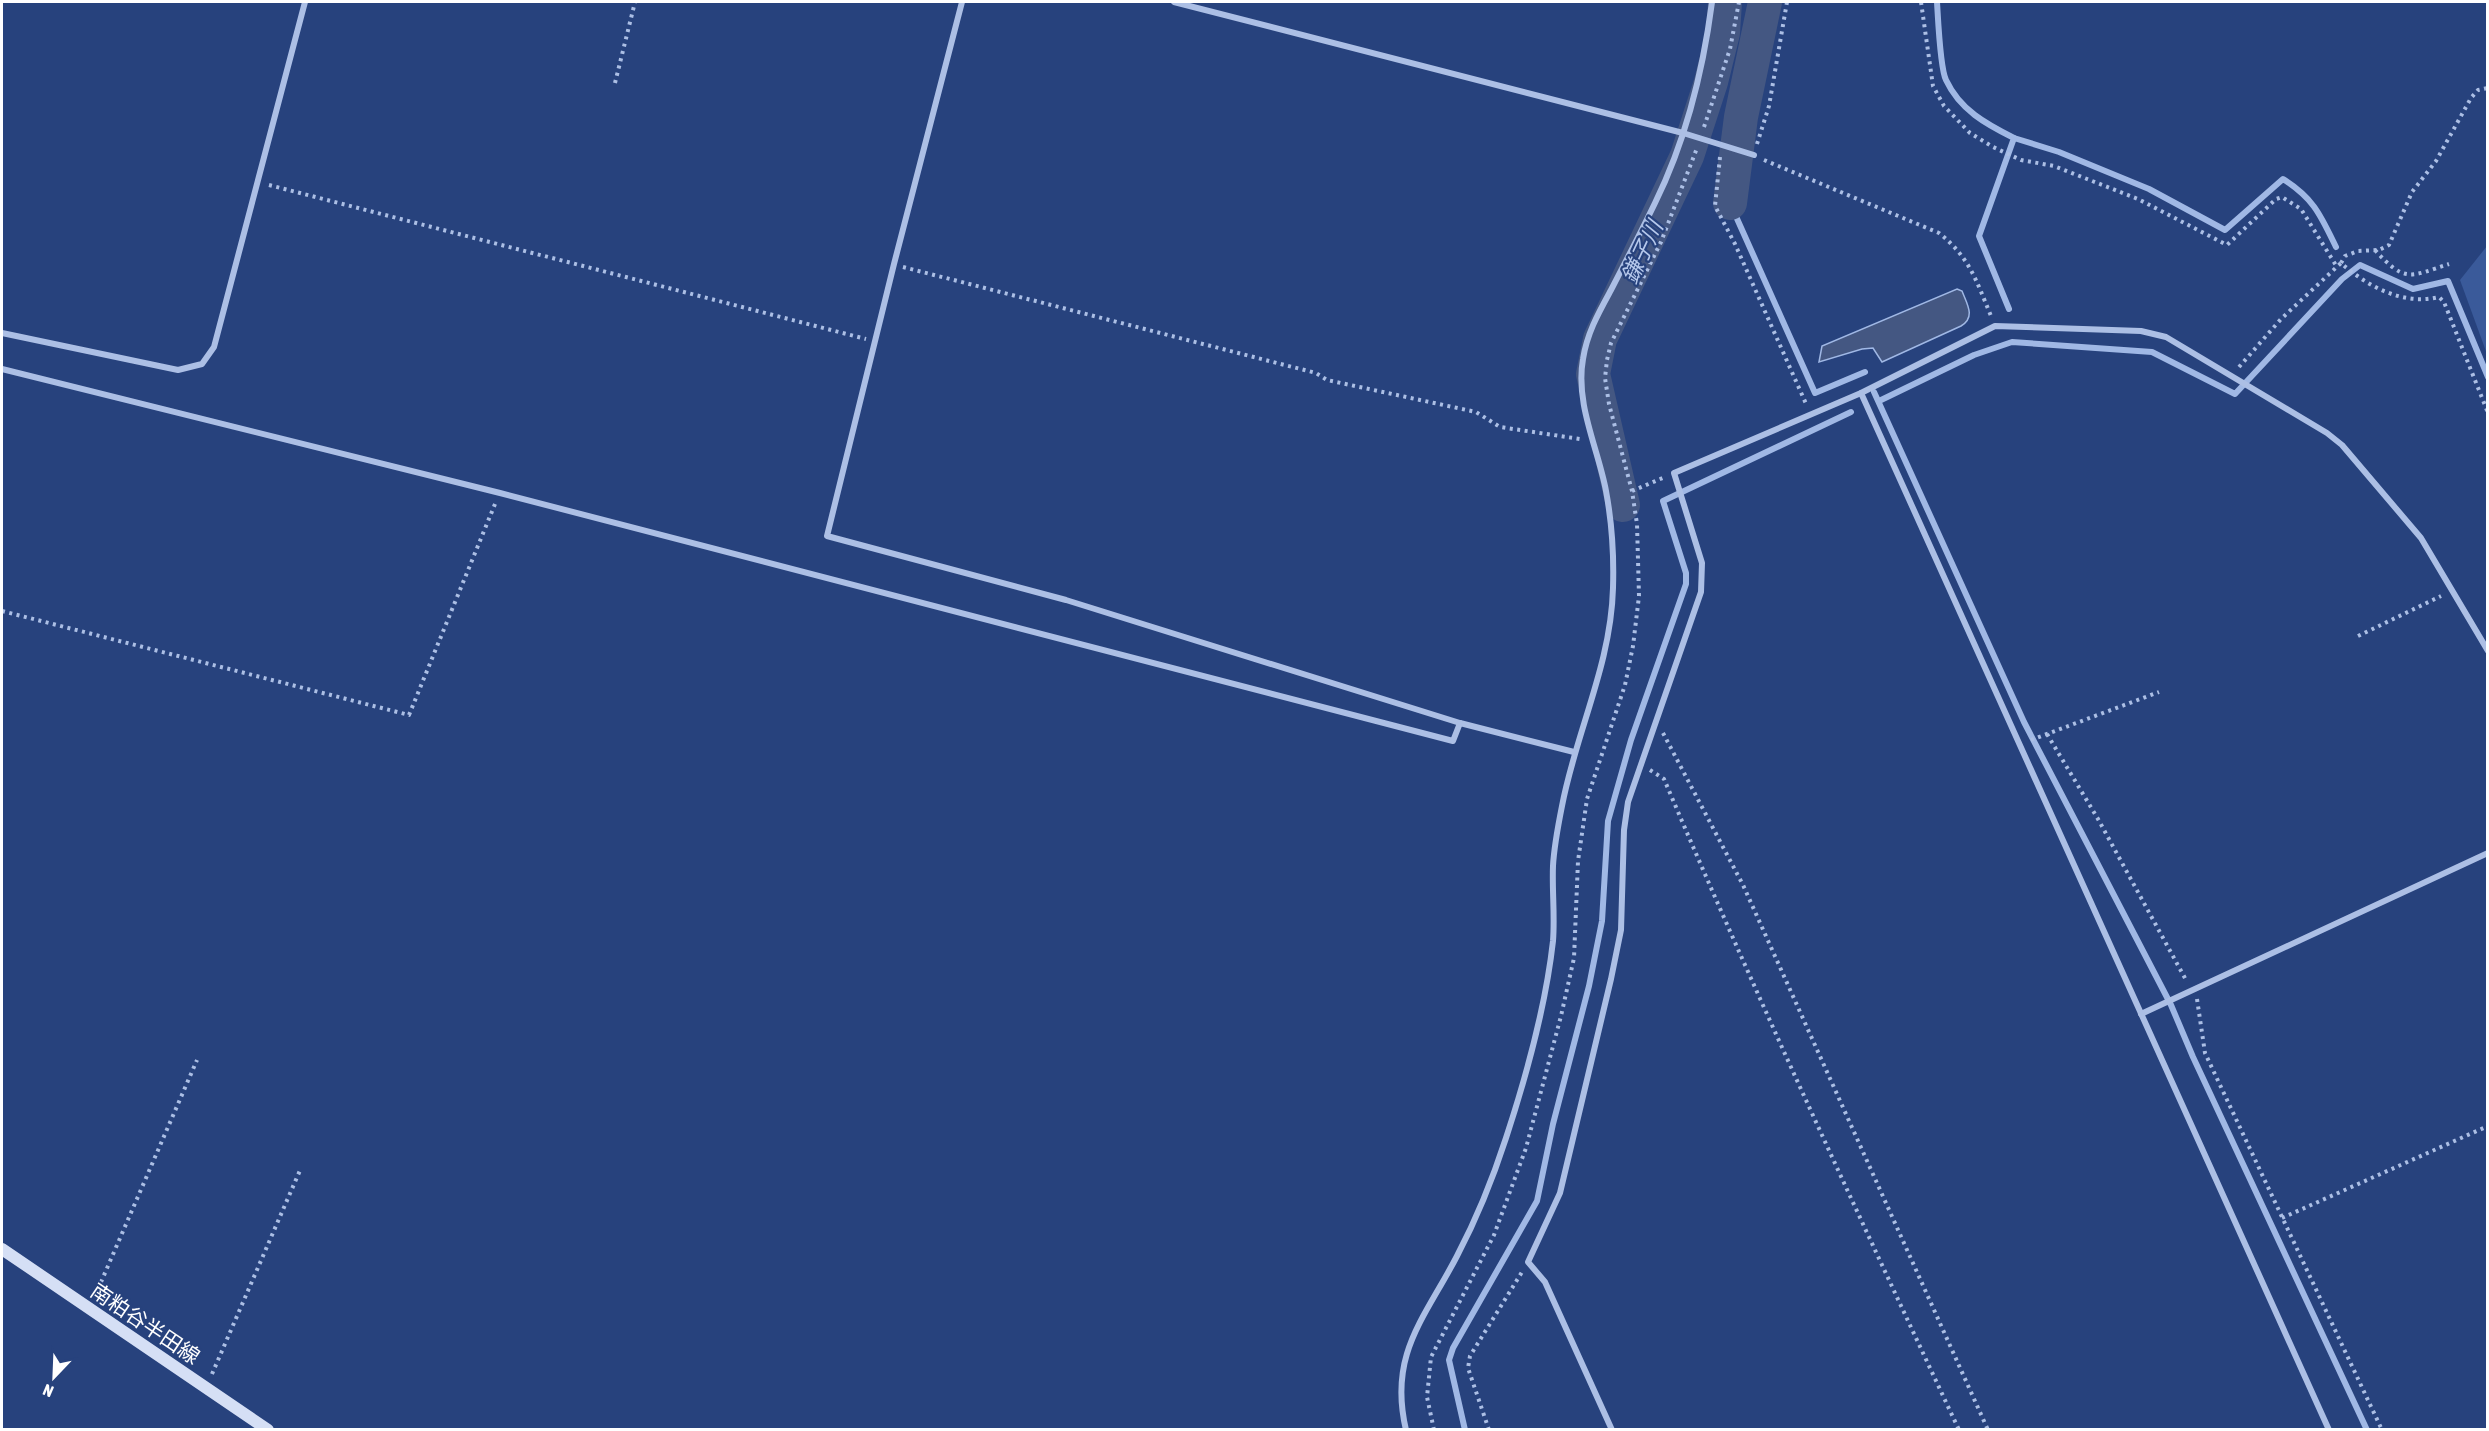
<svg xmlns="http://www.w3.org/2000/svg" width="2489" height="1431" font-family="'Asap Condensed','Noto Sans JP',sans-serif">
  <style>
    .green { fill: #3a5a9a }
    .water { fill: #445782; stroke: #a0b8e5; stroke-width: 1.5 }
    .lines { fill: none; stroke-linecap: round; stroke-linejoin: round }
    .stream { stroke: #a0b8e5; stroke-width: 6 }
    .river { stroke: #445782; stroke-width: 34 }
    .path { stroke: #acbfe5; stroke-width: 4; stroke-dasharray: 3 4.5; stroke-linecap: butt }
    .street { stroke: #acbfe5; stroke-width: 6 }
    .secondary { stroke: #d5dff5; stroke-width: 12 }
    .labels { text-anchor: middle; stroke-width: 4.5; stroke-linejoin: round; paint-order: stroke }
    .street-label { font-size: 21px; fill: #fff; stroke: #27427d }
    .water-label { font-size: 22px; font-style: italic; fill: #b7c9ec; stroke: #27427d }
  </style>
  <rect width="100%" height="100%" fill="#27427d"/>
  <polygon class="green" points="2487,246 2487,354 2460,280"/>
  <path class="water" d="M1957 289 1962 291C1967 304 1976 317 1961 326L1882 362 1873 348 1862 349 1819 362 1822 346Z"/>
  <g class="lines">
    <g class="stream">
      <path d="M1937 2C1938 17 1940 68 1946 80 1960 110 1986 124 2014 138L1979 236 2009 309"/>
      <path d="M2014 138 2059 152 2149 189 2225 230 2283 179C2314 199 2320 214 2336 247"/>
      <polyline points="1730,203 1815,393 1865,372"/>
      <polyline points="1874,392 2024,722 2171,1005 2193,1057 2367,1430"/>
      <polyline points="1879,401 1974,355 2012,342 2152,352 2235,394 2342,279 2360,265 2413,289 2448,281 2488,377"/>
      <polyline points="1465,1430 1449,1360 1453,1348 1537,1201 1553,1124 1589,986 1602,921 1608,821 1631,740 1686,584 1686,573 1663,501 1851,412"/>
    </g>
    <g class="river">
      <polyline points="1730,203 1741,117 1765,2"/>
      <polyline points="1623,505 1593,374 1600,339 1687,156 1711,82 1723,33 1725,2"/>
    </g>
    <g class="path">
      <polyline points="1921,2 1933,86 1944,106 1970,133 1993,147 2021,160 2054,166 2138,199 2227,245 2276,199 2282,197 2301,209 2337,267"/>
      <polyline points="615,83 635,2"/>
      <polyline points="1704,127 1730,49 1739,2"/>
      <polyline points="1757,144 1769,106 1787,2"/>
      <polyline points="1720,157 1715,206 1735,244 1807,406"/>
      <path d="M1764 160 1939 233C1970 258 1976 280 1991 316"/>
      <polyline points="269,185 866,339"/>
      <path d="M2375 250C2405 283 2409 277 2449 264"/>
      <polyline points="2341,263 2345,256 2358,251 2379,250 2389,245 2412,192 2436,161 2471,98 2478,90 2488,88"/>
      <polyline points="903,267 1316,373 1327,380 1476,412 1500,427 1580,439"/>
      <path d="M2239 367 2281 319 2341 263C2367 286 2403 306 2439 297L2444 302 2488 413"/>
      <polyline points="1632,491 1665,477"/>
      <polyline points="2,611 409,715 495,504"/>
      <polyline points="2358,636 2441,596"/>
      <polyline points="1663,733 1743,885 1988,1430"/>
      <polyline points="2047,734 2098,819 2186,980"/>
      <polyline points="2031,740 2159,692"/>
      <path d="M1650 770 1664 779C1757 998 1858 1214 1959 1430"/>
      <polyline points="2197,999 2205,1053 2382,1430"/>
      <polyline points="2282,1218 2488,1126"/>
      <polyline points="95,1296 197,1060"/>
      <polyline points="212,1374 301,1168"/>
      <polyline points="1434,1430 1427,1397 1431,1357 1494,1235 1526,1148 1561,1016 1574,958 1578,861 1587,799 1625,685 1633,646 1639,596 1637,524 1632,491 1609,404 1605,378 1607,360 1611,343 1661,242 1697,148"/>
      <polyline points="1489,1430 1468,1368 1470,1356 1522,1272"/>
    </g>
    <g class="street">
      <polyline points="962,2 894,264 827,536 1066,600 1460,723 1574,752"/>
      <polyline points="1174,2 1683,133 1754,155"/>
      <polyline points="2,333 178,370 202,364 214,347 305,2"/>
      <polyline points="2,369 500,493 1453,741 1460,723"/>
      <polyline points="1861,393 2329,1430"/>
      <polyline points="2141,1014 2488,853"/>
      <path d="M1406 1430C1388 1354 1425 1318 1457 1256 1477 1218 1493 1178 1506 1138 1526 1077 1546 1004 1553 941 1555 916 1552 891 1553 866 1554 847 1558 826 1562 806 1576 732 1611 665 1613 588 1614 556 1612 523 1606 491 1598 448 1575 404 1583 359 1587 333 1599 312 1611 290 1626 261 1641 232 1655 203 1686 140 1703 71 1712 2"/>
      <polyline points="1612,1430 1545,1282 1528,1262 1560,1193 1611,979 1621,930 1624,830 1628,802 1701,592 1702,563 1674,473 1861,393 1995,326 2141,331 2166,337 2327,433 2342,445 2421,538 2488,651"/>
    </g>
    <polyline class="secondary" points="2,1249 268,1430"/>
  </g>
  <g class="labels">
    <g class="street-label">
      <text transform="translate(145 1324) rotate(34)" y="7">南粕谷半田線</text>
    </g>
    <g class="water-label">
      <text transform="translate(1642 252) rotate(-65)" y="8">鎌子川</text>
    </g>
  </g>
  <rect width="2489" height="1431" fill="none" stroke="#ffffff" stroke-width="6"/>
  <g transform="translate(54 1377) rotate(203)" stroke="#27427d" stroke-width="4.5" paint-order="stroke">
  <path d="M0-4.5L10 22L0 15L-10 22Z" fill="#ffffff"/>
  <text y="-9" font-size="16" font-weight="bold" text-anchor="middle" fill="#ffffff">N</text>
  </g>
</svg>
